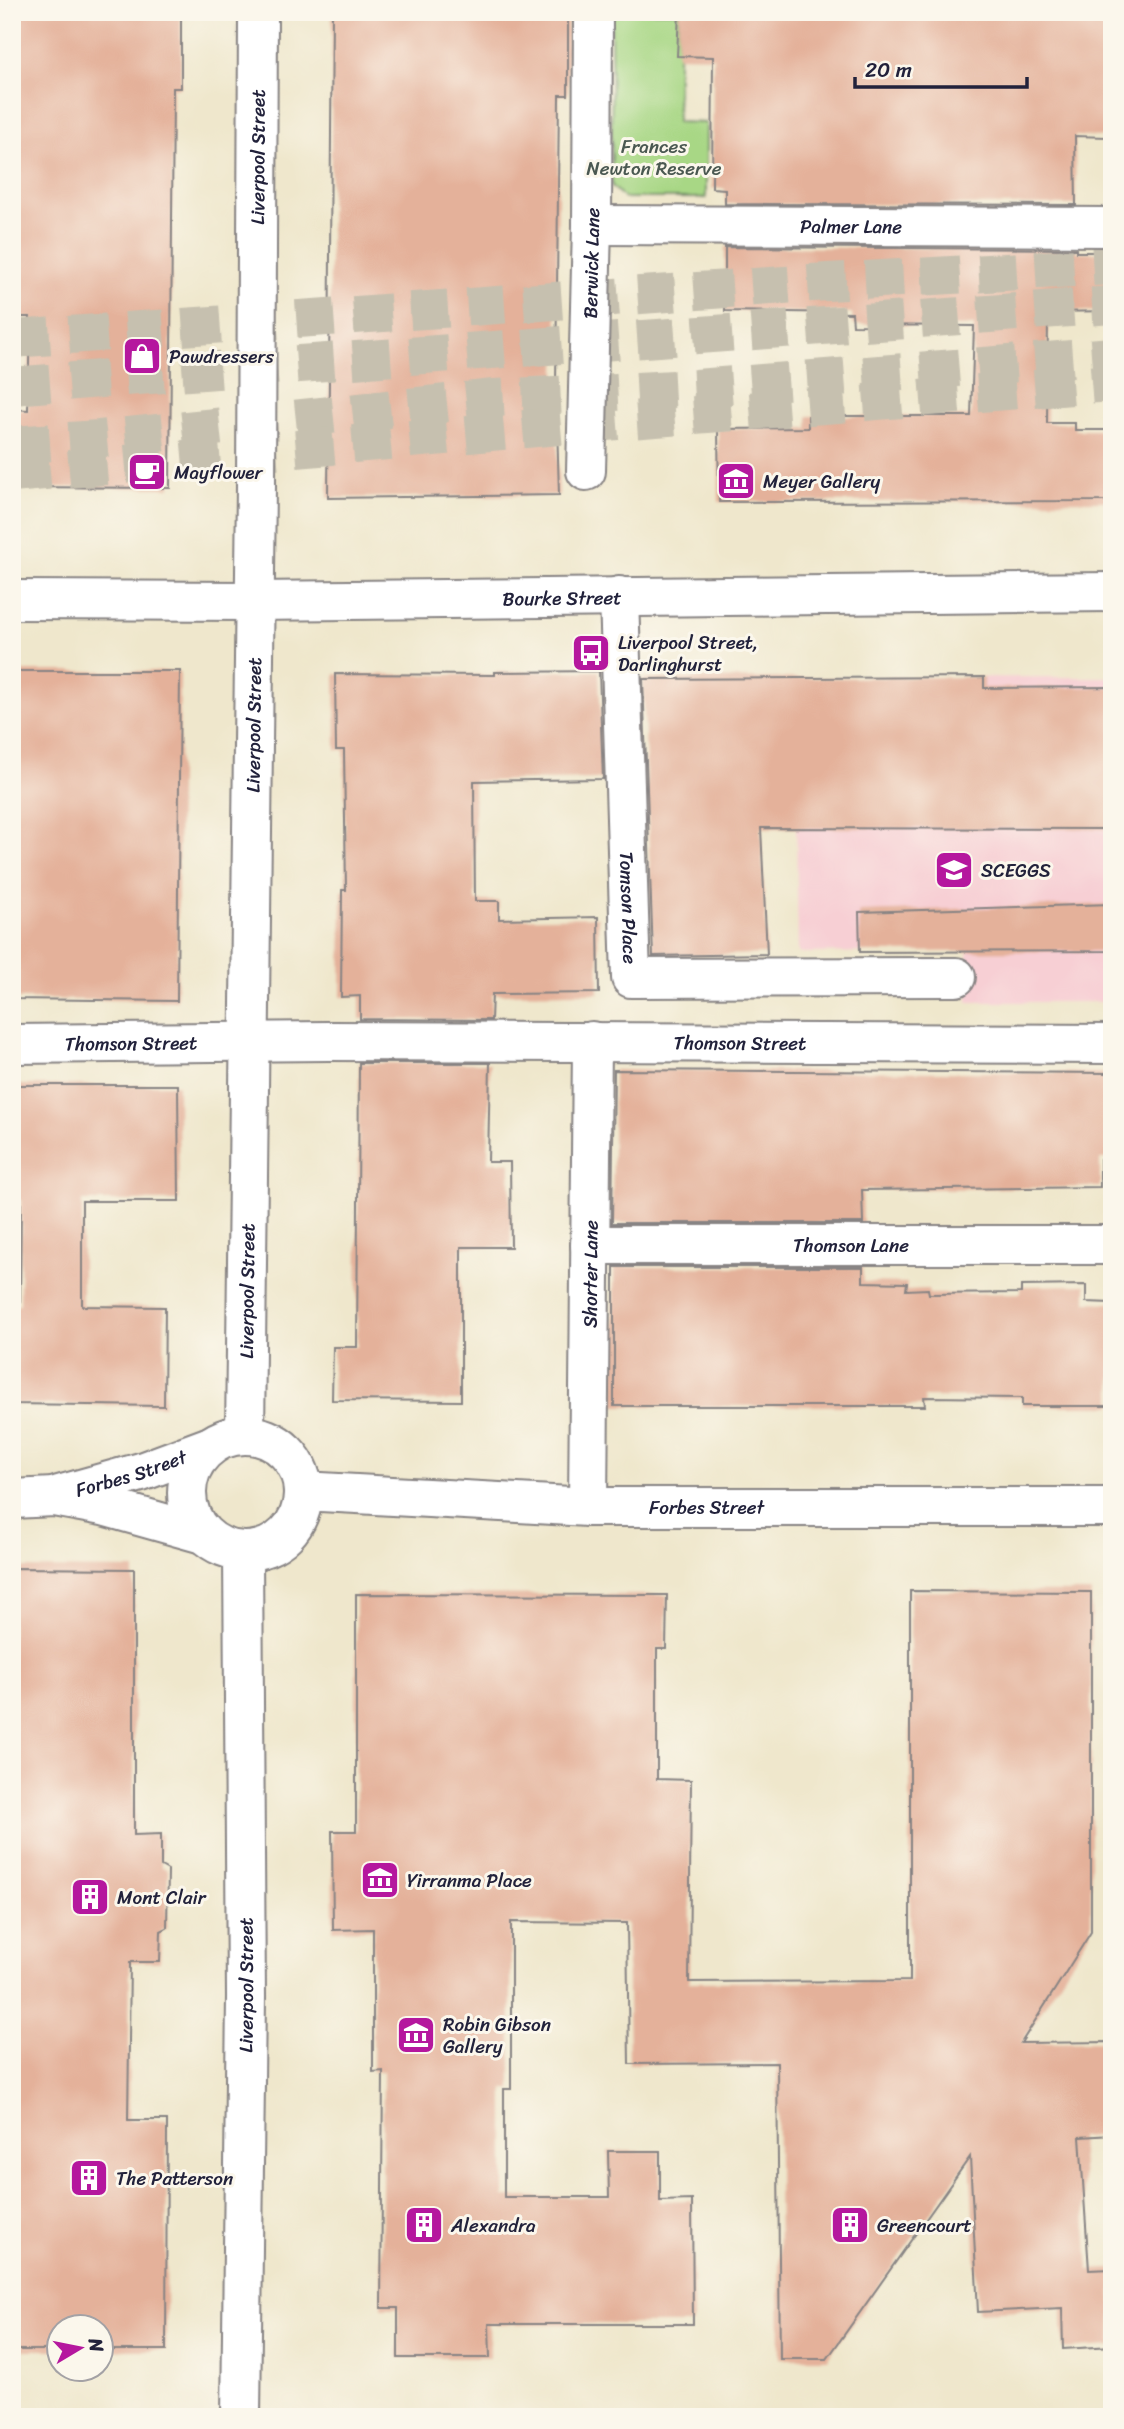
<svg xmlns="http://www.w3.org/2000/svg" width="1124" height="2429" font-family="Sriracha,sans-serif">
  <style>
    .built { fill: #f7cfd4 }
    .green { fill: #a8d785; stroke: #657c60; stroke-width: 2 }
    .building { fill: #e4b19a }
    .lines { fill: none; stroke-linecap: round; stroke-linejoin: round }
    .highway-tunnel { stroke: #c6c0af; stroke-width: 38; stroke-dasharray: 38 19; stroke-linecap: butt }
    .minor-casing { stroke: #888484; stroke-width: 42 }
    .minor { stroke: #fff; stroke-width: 38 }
    .labels { text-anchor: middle; stroke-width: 6; stroke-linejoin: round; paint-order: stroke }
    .park-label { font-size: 19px; fill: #4a5851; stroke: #fbf7ec }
    .street-label { font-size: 19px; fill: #22223b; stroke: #fbf7ec }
    .poi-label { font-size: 19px; fill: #22223b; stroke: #fbf7ec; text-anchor: start }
  </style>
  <rect width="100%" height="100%" fill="#fbf7ec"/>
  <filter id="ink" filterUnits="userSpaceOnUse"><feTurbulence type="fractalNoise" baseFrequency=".0143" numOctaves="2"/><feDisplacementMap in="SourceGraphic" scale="14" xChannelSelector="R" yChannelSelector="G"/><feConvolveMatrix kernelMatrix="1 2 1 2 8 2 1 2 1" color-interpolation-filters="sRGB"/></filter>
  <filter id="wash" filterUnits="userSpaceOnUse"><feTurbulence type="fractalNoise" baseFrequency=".00686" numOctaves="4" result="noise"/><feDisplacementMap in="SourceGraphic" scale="28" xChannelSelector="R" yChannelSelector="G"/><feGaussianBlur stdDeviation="1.57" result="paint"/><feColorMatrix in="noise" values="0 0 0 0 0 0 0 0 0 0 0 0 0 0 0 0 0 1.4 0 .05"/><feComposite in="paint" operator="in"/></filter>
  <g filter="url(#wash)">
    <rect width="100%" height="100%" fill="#efe7cc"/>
    <polygon class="built" points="1112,677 1112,1002 968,1002 968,951 798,953 794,678"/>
    <polygon class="green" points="611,12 679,12 677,122 706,123 706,198 624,198 612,186"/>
    <g id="blocks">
      <g class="building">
        <polygon points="12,12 181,12 181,88 173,88 170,488 12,487 12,409 28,410 30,317 12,317"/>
        <polygon points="332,12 568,12 568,95 559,95 556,387 559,495 328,498"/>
        <polygon points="679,12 1112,12 1112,58 1108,58 1107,137 1075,136 1076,205 725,204 725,189 712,188 713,57 677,56"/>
        <polygon points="725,247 1076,249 1076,252 1112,252 1112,311 1048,312 1047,423 1075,423 1075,430 1112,430 1112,501 719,502 718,429 808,428 808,416 971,416 974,326 853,325 852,313 725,311"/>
        <polygon points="12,671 180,671 177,1001 12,999"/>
        <polygon points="599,671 603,779 474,781 475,901 499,901 499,919 598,917 599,993 492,994 491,1020 360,1019 360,996 341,997 342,890 346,890 344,750 336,750 335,674 495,675 495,672"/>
        <polygon points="984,677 984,688 1112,687 1112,829 761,828 767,954 653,956 643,679"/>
        <polygon points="1112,904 1112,951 860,952 859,912"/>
        <polygon points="359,1063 490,1063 488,1162 510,1162 511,1247 461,1247 461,1401 332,1400 333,1347 357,1347"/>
        <polygon points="614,1070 1112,1073 1112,1159 1100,1159 1100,1187 862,1190 863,1223 612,1223"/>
        <polygon points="12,1085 178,1085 179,1201 82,1201 82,1306 165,1307 164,1406 12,1404 12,1305 20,1305 21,1200 12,1200"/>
        <polygon points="614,1267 863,1267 863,1282 907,1283 906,1290 928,1289 929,1294 1021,1293 1021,1286 1086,1285 1086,1302 1112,1303 1112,1406 1022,1406 1022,1398 924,1397 925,1406 614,1406"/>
        <polygon points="12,1568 134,1569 134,1835 161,1834 161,1866 168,1870 167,1928 161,1931 160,1962 130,1962 128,2120 167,2120 166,2350 102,2350 102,2328 60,2328 60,2350 12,2350"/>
        <polygon points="910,1591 1091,1592 1091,1932 1021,2043 1112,2042 1112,2135 1080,2137 1089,2270 1112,2269 1112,2346 1063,2349 1062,2308 978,2312 970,2157 827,2359 780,2359 777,2063 629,2064 627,1923 511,1922 511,2089 504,2089 504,2197 609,2197 608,2151 660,2151 660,2201 692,2200 693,2324 489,2324 490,2358 398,2358 398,2308 381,2308 383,2071 373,2072 373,1929 333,1930 332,1831 356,1831 356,1594 667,1595 666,1649 657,1649 657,1779 691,1780 689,1982 910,1981"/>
      </g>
    </g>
  </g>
  <g filter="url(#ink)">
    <use href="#blocks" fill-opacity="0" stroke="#888484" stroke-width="2"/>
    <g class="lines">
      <g class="highway-tunnel">
        <polyline points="12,339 827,282 1112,266"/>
        <polyline points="12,386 189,372 1112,305"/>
        <polyline points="12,445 99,439 494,398 696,388 1112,356"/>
        <polyline points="12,474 617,421 1112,383"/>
      </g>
      <g class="minor-casing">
        <g id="minor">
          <path id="s1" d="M592 225 1112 227"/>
          <path id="s2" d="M586 471 592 225 593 12"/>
          <path id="s3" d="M619 596 631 978 956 977"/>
          <path id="s4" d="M12 600 253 601 1112 592"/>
          <path id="s5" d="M12 1044 329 1041 1112 1044"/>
          <path id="s6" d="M590 1245H1112"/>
          <path id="s7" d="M245 1435 256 486 258 12"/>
          <circle cx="245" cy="1493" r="58"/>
          <path id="s8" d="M303 1491 588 1507H1112"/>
          <path id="s9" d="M59 1495 141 1472 208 1447"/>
          <polyline points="12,1499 54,1497 103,1506 203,1534"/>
          <path id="s10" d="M588 1507 592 1041"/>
          <path id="s11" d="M241 2417 246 1997 243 1552"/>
        </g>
      </g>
      <use href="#minor" class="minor"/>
    </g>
  </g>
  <defs>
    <g id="shop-square" transform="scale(2.0125)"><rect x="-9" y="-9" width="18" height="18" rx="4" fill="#b5179e" stroke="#fbf7ec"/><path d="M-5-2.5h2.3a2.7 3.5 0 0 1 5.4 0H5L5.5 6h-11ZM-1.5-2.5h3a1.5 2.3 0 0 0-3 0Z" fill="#fff"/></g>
    <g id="cafe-square" transform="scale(2.0125)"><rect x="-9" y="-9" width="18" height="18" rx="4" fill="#b5179e" stroke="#fbf7ec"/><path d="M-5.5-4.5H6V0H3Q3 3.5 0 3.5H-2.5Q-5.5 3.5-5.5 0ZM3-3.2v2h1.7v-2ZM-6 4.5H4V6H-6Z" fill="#fff"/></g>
    <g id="museum-square" transform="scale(2.0125)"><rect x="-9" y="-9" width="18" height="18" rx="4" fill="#b5179e" stroke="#fbf7ec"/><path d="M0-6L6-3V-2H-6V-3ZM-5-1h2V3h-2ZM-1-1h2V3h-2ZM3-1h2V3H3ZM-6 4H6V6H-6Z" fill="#fff"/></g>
    <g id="bus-square" transform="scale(2.0125)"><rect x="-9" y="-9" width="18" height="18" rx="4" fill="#b5179e" stroke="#fbf7ec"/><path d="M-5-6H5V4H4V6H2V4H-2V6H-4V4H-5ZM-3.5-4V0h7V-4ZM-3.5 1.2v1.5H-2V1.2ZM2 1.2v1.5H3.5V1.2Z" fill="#fff"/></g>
    <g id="school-square" transform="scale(2.0125)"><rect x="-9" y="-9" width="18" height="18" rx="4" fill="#b5179e" stroke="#fbf7ec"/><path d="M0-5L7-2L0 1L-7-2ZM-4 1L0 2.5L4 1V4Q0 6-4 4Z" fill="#fff"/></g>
    <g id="building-square" transform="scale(2.0125)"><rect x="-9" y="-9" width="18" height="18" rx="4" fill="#b5179e" stroke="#fbf7ec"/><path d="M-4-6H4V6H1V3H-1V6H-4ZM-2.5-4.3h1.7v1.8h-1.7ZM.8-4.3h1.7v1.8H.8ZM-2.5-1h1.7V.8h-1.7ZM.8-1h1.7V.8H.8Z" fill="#fff"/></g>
  </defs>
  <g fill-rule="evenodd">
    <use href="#shop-square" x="142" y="356"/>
    <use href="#cafe-square" x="147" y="472"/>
    <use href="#museum-square" x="736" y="481"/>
    <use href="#bus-square" x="591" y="653"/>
    <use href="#school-square" x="954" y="870"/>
    <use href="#museum-square" x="380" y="1880"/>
    <use href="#building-square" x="90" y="1897"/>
    <use href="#museum-square" x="416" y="2035"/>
    <use href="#building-square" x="89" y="2178"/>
    <use href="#building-square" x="424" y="2225"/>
    <use href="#building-square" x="850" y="2225"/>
  </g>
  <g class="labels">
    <g class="park-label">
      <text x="654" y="153">Frances<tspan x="654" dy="22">Newton Reserve</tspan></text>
    </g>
    <g class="street-label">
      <text dy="7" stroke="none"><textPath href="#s7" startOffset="1278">Liverpool Street</textPath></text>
      <text dy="7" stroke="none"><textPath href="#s1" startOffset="259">Palmer Lane</textPath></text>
      <text dy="7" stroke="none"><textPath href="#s2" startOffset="208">Berwick Lane</textPath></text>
      <text dy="7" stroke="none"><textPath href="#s4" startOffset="550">Bourke Street</textPath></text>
      <text dy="7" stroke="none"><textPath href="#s7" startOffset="710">Liverpool Street</textPath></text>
      <text dy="7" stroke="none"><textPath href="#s3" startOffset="312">Tomson Place</textPath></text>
      <text dy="7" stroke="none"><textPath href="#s5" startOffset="728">Thomson Street</textPath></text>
      <text dy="7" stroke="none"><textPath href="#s5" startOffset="119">Thomson Street</textPath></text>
      <text dy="7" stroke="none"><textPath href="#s6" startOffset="261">Thomson Lane</textPath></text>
      <text dy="7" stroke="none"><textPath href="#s10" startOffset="233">Shorter Lane</textPath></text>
      <text dy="7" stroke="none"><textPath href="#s7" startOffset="144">Liverpool Street</textPath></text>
      <text dy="7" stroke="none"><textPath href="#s9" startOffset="75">Forbes Street</textPath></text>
      <text dy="7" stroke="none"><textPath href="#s8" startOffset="404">Forbes Street</textPath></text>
      <text dy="7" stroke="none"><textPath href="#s11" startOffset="432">Liverpool Street</textPath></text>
    </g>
    <g class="poi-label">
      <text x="169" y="363">Pawdressers</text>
      <text x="174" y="479">Mayflower</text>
      <text x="763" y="488">Meyer Gallery</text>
      <text x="618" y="649">Liverpool Street,<tspan x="618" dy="22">Darlinghurst</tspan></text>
      <text x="981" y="877">SCEGGS</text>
      <text x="407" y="1887">Yirranma Place</text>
      <text x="117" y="1904">Mont Clair</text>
      <text x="443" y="2031">Robin Gibson<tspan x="443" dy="22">Gallery</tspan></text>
      <text x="116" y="2185">The Patterson</text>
      <text x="451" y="2232">Alexandra</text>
      <text x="877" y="2232">Greencourt</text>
    </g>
  </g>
  <rect width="1124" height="2429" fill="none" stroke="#fbf7ec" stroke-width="42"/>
  <g transform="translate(80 2348) rotate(80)"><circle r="33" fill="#fbf7ec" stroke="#a4a2a5" stroke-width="2"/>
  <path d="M0-5L12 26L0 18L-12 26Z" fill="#b5179e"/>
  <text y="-10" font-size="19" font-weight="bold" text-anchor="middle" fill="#22223b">N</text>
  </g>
  <path d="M855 77v10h172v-10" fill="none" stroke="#22223b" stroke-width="3.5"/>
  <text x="865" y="77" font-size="21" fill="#22223b" stroke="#fbf7ec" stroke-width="5" paint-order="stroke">20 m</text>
</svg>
